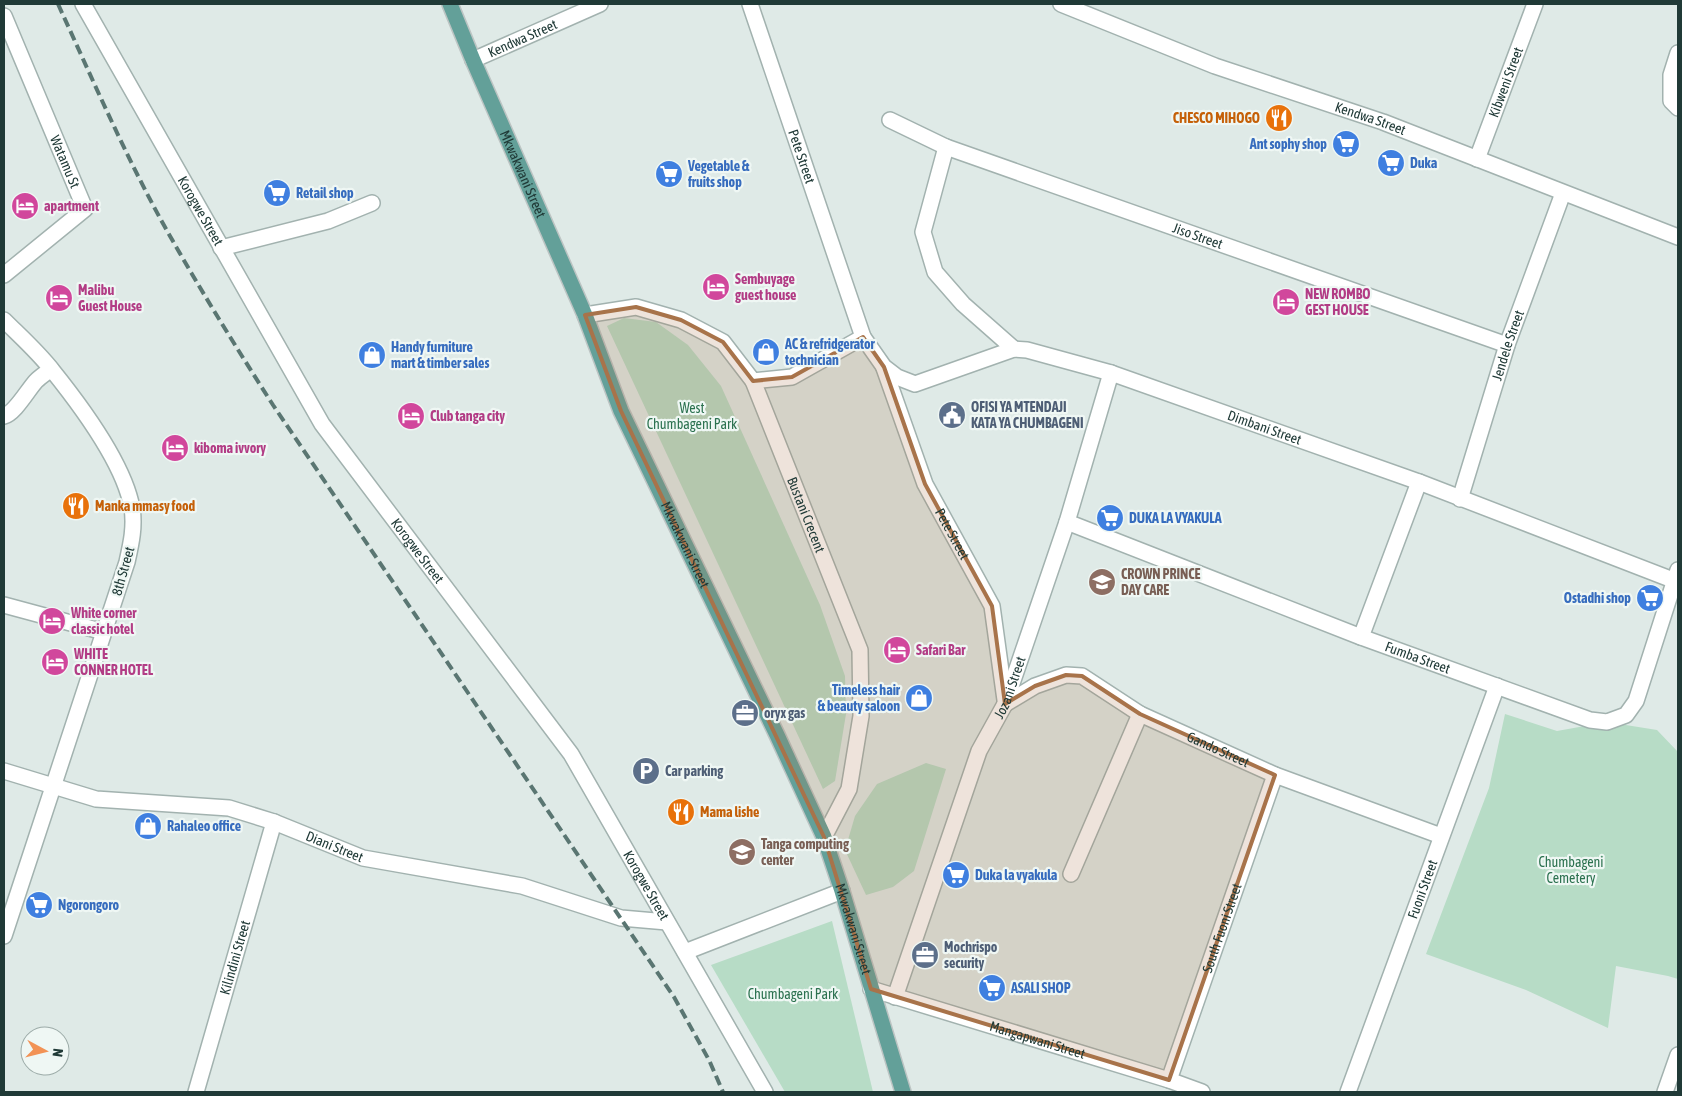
<svg xmlns="http://www.w3.org/2000/svg" width="1682" height="1096" font-family="'Asap Condensed',sans-serif">
  <style>
    .green { fill: #b7dcc6 }
    .lines { fill: none; stroke-linecap: round; stroke-linejoin: round }
    .minor-casing { stroke: #a2b2af; stroke-width: 18 }
    .primary-casing { stroke: #bcc4c3; stroke-width: 18 }
    .minor { stroke: #fff; stroke-width: 15 }
    .primary { stroke: #63a099; stroke-width: 15 }
    .rail { stroke: #5a7672; stroke-width: 4; stroke-dasharray: 10 5; stroke-linecap: butt }
    .marked { fill: #a8734a; fill-opacity: 0.2; stroke: #a8734a; stroke-width: 4; stroke-linejoin: round }
    .labels { text-anchor: middle; stroke-width: 4.5; stroke-linejoin: round; paint-order: stroke }
    .street-label { font-size: 14px; fill: #203a37; stroke: #eff7f4 }
    .food-label { font-size: 14px; font-weight: bold; fill: #c56008; stroke: #eff7f4; text-anchor: start }
    .shop-label { font-size: 14px; font-weight: bold; fill: #366cbe; stroke: #eff7f4; text-anchor: start }
    .hotel-label { font-size: 14px; font-weight: bold; fill: #b23c85; stroke: #eff7f4; text-anchor: start }
    .service-label { font-size: 14px; font-weight: bold; fill: #4e5e75; stroke: #eff7f4; text-anchor: start }
    .park-label { font-size: 14px; fill: #2b714f; stroke: #eff7f4 }
    .education-label { font-size: 14px; font-weight: bold; fill: #785e54; stroke: #eff7f4; text-anchor: start }
  </style>
  <rect width="100%" height="100%" fill="#dfeae7"/>
  <g class="green">
    <polygon points="624,318 656,322 688,345 721,386 820,605 845,676 846,714 835,781 823,789 607,326"/>
    <polygon points="1505,714 1557,731 1607,722 1657,730 1678,752 1678,979 1668,976 1616,966 1608,1028 1526,990 1426,954 1489,788"/>
    <polygon points="926,763 946,769 914,871 893,887 866,895 845,850 855,816 877,784"/>
    <polygon points="832,921 873,1092 785,1092 711,965"/>
  </g>
  <g class="lines">
    <g class="minor-casing">
      <g id="minor">
        <path id="s1" d="M83 4 322 424 571 754 765 1092"/>
        <path id="s2" d="M750 4 863 337 884 367 897 377 915 384 1014 349 1027 350 1111 373 1419 482 1678 582"/>
        <path id="s3" d="M1061 4 1215 66 1383 122 1678 237"/>
        <path id="s4" d="M4 16 85 209 4 275"/>
        <polyline points="1678,53 1671,75 1671,101 1678,108"/>
        <path id="s5" d="M473 60 600 4"/>
        <path id="s6" d="M890 120 946 147 1507 345"/>
        <polyline points="946,147 923,232 935,272 963,304 1014,349"/>
        <path id="s7" d="M1477 159 1535 4"/>
        <polyline points="221,248 328,221 372,203"/>
        <path id="s8" d="M585 315 636 307 681 320 723 342 753 381 860 650 861 716 849 789 824 837"/>
        <path d="M4 320C20 336 38 352 52 370 81 406 124 463 132 508 135 527 131 544 127 562L4 936"/>
        <path id="s9" d="M884 368 925 484 992 606 1005 700"/>
        <polyline points="753,381 792,377 863,337"/>
        <path d="M4 416C15 413 27 391 36 381 40 377 46 373 51 369"/>
        <path id="s10" d="M1460 499 1507 345 1563 193"/>
        <path id="s11" d="M1067 522 1361 637 1590 720 1607 722 1626 715 1636 701 1678 570"/>
        <polyline points="4,605 104,632"/>
        <polyline points="1361,637 1419,482"/>
        <path id="s12" d="M1005 704 1035 686 1066 675 1082 676 1140 714 1275 775 1441 836"/>
        <path id="s13" d="M4 771 96 799 229 808 274 822 363 858 522 886 621 918 667 922"/>
        <polyline points="1071,874 1140,714"/>
        <polyline points="685,952 842,891"/>
        <path id="s14" d="M871 989 1169 1080 1202 1092"/>
        <path id="s15" d="M895 997 979 751 1005 704 1067 522 1111 373"/>
        <path id="s16" d="M1169 1080 1275 775"/>
        <path id="s17" d="M196 1092 274 822"/>
        <path id="s18" d="M1348 1092 1497 686"/>
        <polyline points="1665,1092 1678,1055"/>
      </g>
    </g>
    <g class="primary-casing">
      <g id="primary">
        <path id="s19" d="M450 4 473 60 585 315 621 411 777 735 824 837 842 891 903 1092"/>
      </g>
    </g>
    <use href="#minor" class="minor"/>
    <use href="#primary" class="primary"/>
    <path class="rail" d="M58 4C91 76 123 150 161 220 196 283 234 344 273 405L674 997 709 1060 723 1092"/>
  </g>
  <path class="marked" d="M636 307 681 320 723 342 753 381 792 377 863 337 884 367 925 484 992 606 1005 704 1035 686 1066 675 1082 676 1140 714 1275 775 1169 1080 871 989 824 837 621 411 585 315Z"/>
  <defs>
    <g id="restaurant-disc" transform="scale(1.4375)"><circle r="9.5" fill="#e8710a" stroke="#eff7f4"/><path d="M-5-6h1v4h1v-4h1v4h1v-4h1v5L-1.5 .5V6h-2V.5L-5-1ZM5-6V6H3V1.5H1.5Q1.5-4 5-6Z" fill="#fff"/></g>
    <g id="supermarket-disc" transform="scale(1.4375)"><circle r="9.5" fill="#3f7fe0" stroke="#eff7f4"/><path d="M-6-5.5h2.5l.6 2H6L4.5 2H-2.5L-4.4-4H-6ZM-1.5 3.2a1.3 1.3 0 1 0 .1 0ZM3 3.2a1.3 1.3 0 1 0 .1 0Z" fill="#fff"/></g>
    <g id="hotel-disc" transform="scale(1.4375)"><circle r="9.5" fill="#d1479c" stroke="#eff7f4"/><path d="M-6-4.5h1.5V1H6V5H4.5V3h-9V5H-6ZM-4 0a1.8 1.8 0 1 1 3.6 0ZM.5 0V-2.5h3Q6-2.5 6 0Z" fill="#fff"/></g>
    <g id="shop-disc" transform="scale(1.4375)"><circle r="9.5" fill="#3f7fe0" stroke="#eff7f4"/><path d="M-5-2.5h2.3a2.7 3.5 0 0 1 5.4 0H5L5.5 6h-11ZM-1.5-2.5h3a1.5 2.3 0 0 0-3 0Z" fill="#fff"/></g>
    <g id="civic-disc" transform="scale(1.4375)"><circle r="9.5" fill="#5c6f8a" stroke="#eff7f4"/><path d="M-.6-6.5H3V-4.5H.6V-3L4-1V1h2V6H-6V1h2V-1L-.6-3ZM-1.2 2.5V6h2.4V2.5Z" fill="#fff"/></g>
    <g id="school-disc" transform="scale(1.4375)"><circle r="9.5" fill="#8d6e63" stroke="#eff7f4"/><path d="M0-5L7-2L0 1L-7-2ZM-4 1L0 2.5L4 1V4Q0 6-4 4Z" fill="#fff"/></g>
    <g id="office-disc" transform="scale(1.4375)"><circle r="9.5" fill="#5c6f8a" stroke="#eff7f4"/><path d="M-6-3h4V-5.5h4V-3h4V5H-6ZM-1-4.5V-3h2v-1.5ZM-6 0V1H6V0Z" fill="#fff"/></g>
    <g id="parking-disc" transform="scale(1.4375)"><circle r="9.5" fill="#5c6f8a" stroke="#eff7f4"/><path d="M-3.5-5.5H1a3.5 3.5 0 0 1 0 7H-1V5.5H-3.5ZM-1-3.4V-.6H.8a1.4 1.4 0 0 0 0-2.8Z" fill="#fff"/></g>
  </defs>
  <g fill-rule="evenodd">
    <use href="#restaurant-disc" x="1279" y="118"/>
    <use href="#supermarket-disc" x="1346" y="144"/>
    <use href="#supermarket-disc" x="1391" y="163"/>
    <use href="#supermarket-disc" x="669" y="174"/>
    <use href="#supermarket-disc" x="277" y="193"/>
    <use href="#hotel-disc" x="25" y="206"/>
    <use href="#hotel-disc" x="716" y="287"/>
    <use href="#hotel-disc" x="59" y="298"/>
    <use href="#hotel-disc" x="1286" y="302"/>
    <use href="#shop-disc" x="766" y="352"/>
    <use href="#shop-disc" x="372" y="355"/>
    <use href="#civic-disc" x="952" y="415"/>
    <use href="#hotel-disc" x="411" y="416"/>
    <use href="#hotel-disc" x="175" y="448"/>
    <use href="#restaurant-disc" x="76" y="506"/>
    <use href="#supermarket-disc" x="1110" y="518"/>
    <use href="#school-disc" x="1102" y="582"/>
    <use href="#supermarket-disc" x="1650" y="598"/>
    <use href="#hotel-disc" x="52" y="621"/>
    <use href="#hotel-disc" x="897" y="650"/>
    <use href="#hotel-disc" x="55" y="662"/>
    <use href="#shop-disc" x="919" y="698"/>
    <use href="#office-disc" x="745" y="713"/>
    <use href="#parking-disc" x="646" y="771"/>
    <use href="#restaurant-disc" x="681" y="812"/>
    <use href="#shop-disc" x="148" y="826"/>
    <use href="#school-disc" x="742" y="852"/>
    <use href="#supermarket-disc" x="956" y="875"/>
    <use href="#supermarket-disc" x="39" y="905"/>
    <use href="#office-disc" x="925" y="955"/>
    <use href="#supermarket-disc" x="992" y="988"/>
  </g>
  <g class="labels">
    <g class="street-label">
      <text dy="5" stroke="none"><textPath href="#s5" startOffset="54">Kendwa Street</textPath></text>
      <text dy="5" stroke="none"><textPath href="#s7" startOffset="82">Kibweni Street</textPath></text>
      <text dy="5" stroke="none"><textPath href="#s3" startOffset="330">Kendwa Street</textPath></text>
      <text dy="5" stroke="none"><textPath href="#s2" startOffset="161">Pete Street</textPath></text>
      <text dy="5" stroke="none"><textPath href="#s4" startOffset="158">Watamu St</textPath></text>
      <text dy="5" stroke="none"><textPath href="#s19" startOffset="185">Mkwakwani Street</textPath></text>
      <text dy="5" stroke="none"><textPath href="#s1" startOffset="238">Korogwe Street</textPath></text>
      <text dy="5" stroke="none"><textPath href="#s6" startOffset="329">Jiso Street</textPath></text>
      <text dy="5" stroke="none"><textPath href="#s10" startOffset="161">Jendele Street</textPath></text>
      <text dy="5" stroke="none"><textPath href="#s2" startOffset="792">Dimbani Street</textPath></text>
      <text dy="5" stroke="none"><textPath href="#s8" startOffset="339">Bustani Crecent</textPath></text>
      <text dy="5" stroke="none"><textPath href="#s9" startOffset="180">Pete Street</textPath></text>
      <text dy="5" stroke="none"><textPath href="#s19" startOffset="590">Mkwakwani Street</textPath></text>
      <text dy="5" stroke="none"><textPath href="#s1" startOffset="642">Korogwe Street</textPath></text>
      <text transform="translate(123 571) rotate(-74)" y="5">8th Street</text>
      <text dy="5" stroke="none"><textPath href="#s11" startOffset="376">Fumba Street</textPath></text>
      <text dy="5" stroke="none"><textPath href="#s15" startOffset="331">Jozani Street</textPath></text>
      <text dy="5" stroke="none"><textPath href="#s12" startOffset="239">Gando Street</textPath></text>
      <text dy="5" stroke="none"><textPath href="#s13" startOffset="342">Diani Street</textPath></text>
      <text dy="5" stroke="none"><textPath href="#s1" startOffset="1048">Korogwe Street</textPath></text>
      <text dy="5" stroke="none"><textPath href="#s18" startOffset="216">Fuoni Street</textPath></text>
      <text dy="5" stroke="none"><textPath href="#s16" startOffset="161">South Fuoni Street</textPath></text>
      <text dy="5" stroke="none"><textPath href="#s19" startOffset="1010">Mkwakwani Street</textPath></text>
      <text dy="5" stroke="none"><textPath href="#s17" startOffset="140">Kilindini Street</textPath></text>
      <text dy="5" stroke="none"><textPath href="#s14" startOffset="174">Mangapwani Street</textPath></text>
    </g>
    <g class="food-label">
      <text x="1260" y="123" text-anchor="end">CHESCO MIHOGO</text>
      <text x="95" y="511">Manka mmasy food</text>
      <text x="700" y="817">Mama lishe</text>
    </g>
    <g class="shop-label">
      <text x="1327" y="149" text-anchor="end">Ant sophy shop</text>
      <text x="1410" y="168">Duka</text>
      <text x="688" y="171">Vegetable &amp;<tspan x="688" dy="16">fruits shop</tspan></text>
      <text x="296" y="198">Retail shop</text>
      <text x="785" y="349">AC &amp; refridgerator<tspan x="785" dy="16">technician</tspan></text>
      <text x="391" y="352">Handy furniture<tspan x="391" dy="16">mart &amp; timber sales</tspan></text>
      <text x="1129" y="523">DUKA LA VYAKULA</text>
      <text x="1631" y="603" text-anchor="end">Ostadhi shop</text>
      <text x="900" y="695" text-anchor="end">Timeless hair<tspan x="900" dy="16">&amp; beauty saloon</tspan></text>
      <text x="167" y="831">Rahaleo office</text>
      <text x="975" y="880">Duka la vyakula</text>
      <text x="58" y="910">Ngorongoro</text>
      <text x="1011" y="993">ASALI SHOP</text>
    </g>
    <g class="hotel-label">
      <text x="44" y="211">apartment</text>
      <text x="735" y="284">Sembuyage<tspan x="735" dy="16">guest house</tspan></text>
      <text x="78" y="295">Malibu<tspan x="78" dy="16">Guest House</tspan></text>
      <text x="1305" y="299">NEW ROMBO<tspan x="1305" dy="16">GEST HOUSE</tspan></text>
      <text x="430" y="421">Club tanga city</text>
      <text x="194" y="453">kiboma ivvory</text>
      <text x="71" y="618">White corner<tspan x="71" dy="16">classic hotel</tspan></text>
      <text x="916" y="655">Safari Bar</text>
      <text x="74" y="659">WHITE<tspan x="74" dy="16">CONNER HOTEL</tspan></text>
    </g>
    <g class="service-label">
      <text x="971" y="412">OFISI YA MTENDAJI<tspan x="971" dy="16">KATA YA CHUMBAGENI</tspan></text>
      <text x="764" y="718">oryx gas</text>
      <text x="665" y="776">Car parking</text>
      <text x="944" y="952">Mochrispo<tspan x="944" dy="16">security</tspan></text>
    </g>
    <g class="park-label">
      <text x="692" y="413">West<tspan x="692" dy="16">Chumbageni Park</tspan></text>
      <text x="1571" y="867">Chumbageni<tspan x="1571" dy="16">Cemetery</tspan></text>
      <text x="793" y="999">Chumbageni Park</text>
    </g>
    <g class="education-label">
      <text x="1121" y="579">CROWN PRINCE<tspan x="1121" dy="16">DAY CARE</tspan></text>
      <text x="761" y="849">Tanga computing<tspan x="761" dy="16">center</tspan></text>
    </g>
  </g>
  <rect width="1682" height="1096" fill="none" stroke="#203a37" stroke-width="10"/>
  <g transform="translate(45 1051) rotate(97)"><circle r="24" fill="#eff7f4" stroke="#9caba8"/>
  <path d="M0-4L9 19L0 12L-9 19Z" fill="#f29255"/>
  <text y="-8" font-size="14" font-weight="bold" text-anchor="middle" fill="#203a37">N</text>
  </g>
</svg>
